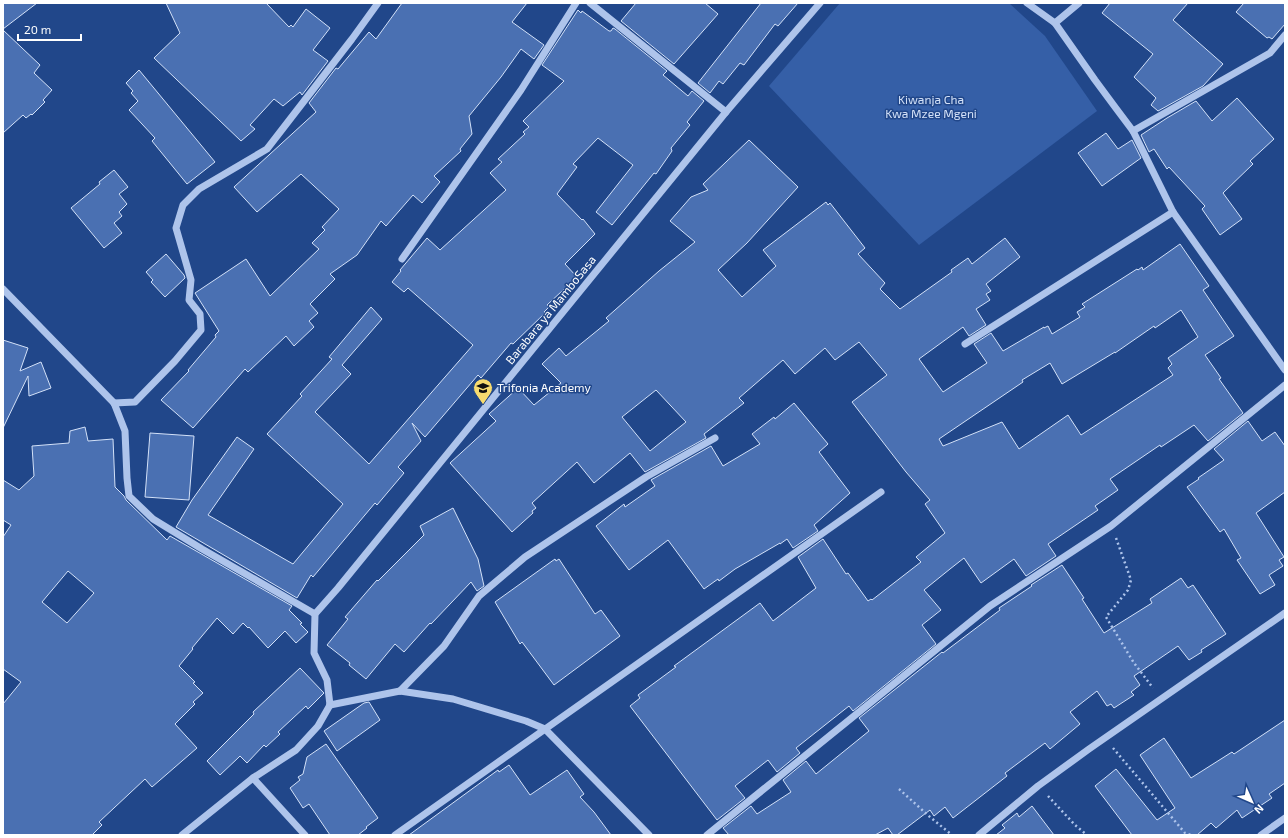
<svg xmlns="http://www.w3.org/2000/svg" width="1288" height="838" font-family="'Exo 2',sans-serif">
  <style>
    .green { fill: #355fa7 }
    .building { fill: #4a70b2; stroke: #d3e1f8; fill-rule: evenodd }
    .lines { fill: none; stroke-linecap: round; stroke-linejoin: round }
    .path { stroke: #aec4eb; stroke-width: 2.5; stroke-dasharray: 2 3; stroke-linecap: butt }
    .minor { stroke: #aec4eb; stroke-width: 7 }
    .labels { text-anchor: middle; stroke-width: 3; stroke-linejoin: round; paint-order: stroke }
    .park-label { font-size: 12px; fill: #d3e1f8; stroke: #21478a }
    .street-label { font-size: 12px; fill: #fff; stroke: #21478a }
    .poi-label { font-size: 12px; fill: #fff; stroke: #21478a; text-anchor: start }
  </style>
  <rect width="100%" height="100%" fill="#21478a"/>
  <polygon class="green" points="840,3 1009,3 1045,36 1097,111 919,245 769,86"/>
  <g class="building">
    <polygon points="3,3 37,3 3,29"/>
    <polygon points="166,3 266,3 289,27 291,25 293,27 306,9 330,28 313,50 328,61 302,95 300,92 283,106 274,99 250,125 255,129 241,141 154,58 180,33"/>
    <polygon points="402,3 527,3 512,22 544,45 534,59 521,49 501,77 469,116 472,134 460,149 461,151 434,176 440,182 422,203 413,195 386,226 381,221 357,255 330,274 335,279 310,304 318,313 309,321 314,327 294,346 286,336 248,372 245,369 193,428 161,400 189,371 188,370 216,337 215,335 219,331 195,293 246,259 270,296 319,249 312,243 325,230 322,227 339,209 301,174 257,212 234,187 316,112 309,103 336,68 338,69 369,32 376,39"/>
    <polygon points="636,3 705,3 718,14 674,64 621,21"/>
    <polygon points="761,3 798,3 778,26 775,24 744,65 740,63 723,84 719,81 710,93 698,83"/>
    <polygon points="1110,3 1188,3 1173,20 1223,64 1203,86 1158,111 1151,105 1156,98 1134,77 1153,54 1102,13"/>
    <polygon points="1244,3 1285,3 1285,24 1272,39 1269,37 1267,38 1236,12"/>
    <polygon points="578,10 581,13 582,11 609,31 611,31 613,28 615,29 667,71 663,75 688,96 692,91 704,101 687,122 690,125 671,148 672,151 656,174 654,173 612,225 596,212 633,165 598,138 573,164 577,167 557,194 582,220 583,219 595,234 565,264 577,277 547,305 549,307 544,312 545,313 513,344 511,343 481,378 478,375 425,437 412,423 421,441 398,467 404,473 377,505 375,503 313,577 311,575 297,598 176,527 192,500 237,437 254,449 208,515 293,564 343,504 267,434 302,396 300,394 332,359 329,357 371,307 382,319 342,365 351,374 315,412 369,464 473,345 408,288 404,292 392,282 401,271 400,270 427,238 440,250 506,190 490,173 502,162 498,159 525,134 523,132 529,127 523,121 564,81 542,65"/>
    <polygon points="3,30 40,65 34,73 52,90 43,100 45,102 32,115 31,114 26,118 23,115 3,133"/>
    <polygon points="139,70 215,162 187,184 152,141 155,138 129,110 138,101 131,93 133,91 126,83"/>
    <polygon points="1237,98 1274,139 1250,161 1253,164 1223,193 1242,219 1220,235 1202,209 1205,206 1169,167 1167,169 1154,149 1149,152 1141,135 1167,118 1196,101 1212,121"/>
    <polygon points="1106,133 1118,149 1132,140 1141,158 1102,186 1078,153"/>
    <path d="M749 140 798 187 747 243 718 270 742 297 776 266 763 250 826 202 828 205 830 203 865 248 858 254 885 283 880 289 900 309 952 272 951 270 968 258 972 264 1005 238 1020 257 986 284 991 291 986 294 990 300 976 309 986 325 969 336 963 327 919 359 943 392 987 363 974 344 991 333 1003 351 1044 327V328L1048 326 1052 334 1080 317 1077 312 1085 307 1082 304 1137 269 1138 270 1142 267 1143 270 1180 244 1209 286 1203 290 1234 336 1205 355 1221 378 1219 379 1243 413 1208 441 1194 425 1161 447 1160 445 1110 479 1118 490 1095 506 1098 510 1048 544 1056 556 1026 576 1014 559 981 583 964 558 950 569 924 590 941 610 922 625 936 644 853 711 849 706 796 748 800 753 777 772 768 760 735 786 745 798 717 820 630 706 640 698 638 695 676 667 674 666 760 603 773 621 816 588 798 557 823 539 846 574 848 573 868 601 871 599 872 600 921 562 916 557 945 533 925 504 930 500 906 472 852 402 887 375 859 342 835 360 825 348 795 374 783 360 739 398 744 403 704 434 706 438 645 472 630 453 594 483 577 462 532 503 536 508 532 511 533 513 512 532 450 463 496 421 489 414 518 388 534 405 561 383 542 364 559 348 566 356 609 321 606 318 659 271 695 242 670 221 691 197 708 190 703 184ZM1181 310 1198 337 1168 358 1172 364 1168 368 1173 375 1081 435 1068 415 1019 449 1002 422 943 446 939 439 1023 382 1022 380 1050 363 1062 384 1115 352V353L1154 326 1155 328ZM656 390 686 422 650 451 622 417Z"/>
    <polygon points="114,170 128,187 119,194 127,204 119,212 122,216 114,223 122,233 104,248 71,208 100,184 99,182"/>
    <polygon points="166,254 184,275 185,278 165,297 151,282 153,280 146,272"/>
    <polygon points="3,340 28,348 20,371 41,362 51,388 29,396 28,376 3,428"/>
    <polygon points="794,403 828,444 819,452 850,493 814,525 818,531 793,548 787,539 780,544 780,543 735,569 719,581 718,579 704,589 668,540 629,570 596,526 624,504 625,507 655,486 651,480 711,446 723,466 760,444 752,434 774,417 775,419"/>
    <polygon points="1248,421 1262,441 1275,432 1285,446 1285,492 1256,513 1284,557 1279,560 1283,566 1269,575 1275,585 1260,594 1237,560 1241,558 1224,529 1220,532 1187,487 1199,479 1198,478 1224,460 1214,449"/>
    <path d="M85 427 88 441 113 439 115 487 124 496 126 500 167 540 170 536 292 606 289 610 302 623 300 624 308 632 296 643 285 631 268 648 249 627 248 628 243 623 233 634 217 618 192 648 193 649 179 666 195 682 193 683 203 693 193 702 195 704 175 724 197 748 152 787 145 779 99 822 102 825 92 835H3V704L21 682 3 669V537L11 525 3 520V480L19 490 34 476 32 446 69 443 70 431ZM68 571 94 593 67 623 42 602Z"/>
    <polygon points="150,433 194,436 189,500 145,497"/>
    <polygon points="453,508 478,559 484,586 477,591 471,582 431,624 430,623 404,652 395,644 366,679 349,665 350,663 327,645 348,619 345,617 377,580 378,581 424,535 420,526"/>
    <polygon points="555,559 556,561 559,559 595,614 601,610 620,636 554,685 522,642 520,644 495,602"/>
    <polygon points="1062,565 1084,598 1082,599 1104,633 1152,603 1150,599 1181,578 1188,588 1193,585 1226,634 1201,650 1202,652 1189,660 1178,646 1134,676 1140,685 1131,692 1134,695 1114,708 1111,704 1107,706 1097,691 1070,712 1080,724 1050,749 1045,743 1005,773 1007,776 953,818 945,807 934,816 930,810 897,835 893,835 888,828 875,835 729,835 723,828 751,806 757,814 791,792 783,780 806,761 816,774 869,731 859,718 942,652 943,653 1000,610 999,608 1032,586 1031,585"/>
    <polygon points="300,668 324,693 308,709 306,706 278,732 280,734 266,747 264,745 247,763 240,756 238,758 220,775 207,761 254,714 253,712"/>
    <polygon points="369,702 380,720 337,751 324,731 364,703"/>
    <polygon points="1285,720 1285,783 1269,794 1272,798 1242,818 1237,810 1216,828 1211,823 1197,835 1132,835 1095,786 1116,769 1157,820 1175,808 1140,755 1164,738 1191,778 1232,752 1234,754"/>
    <polygon points="326,744 378,818 366,827 367,828 358,835 330,835 309,804 303,808 290,788 300,780 298,777 303,774 307,757"/>
    <polygon points="509,765 530,795 567,770 584,794 580,797 594,812 611,835 409,835 498,770 499,772"/>
    <polygon points="1032,806 1054,835 996,835 1005,828 1002,825 1017,813 1019,817"/>
  </g>
  <g class="lines">
    <g class="path">
      <polyline points="1116,538 1131,580 1128,590 1106,617 1134,663 1153,688"/>
      <polyline points="1113,748 1185,833 1191,835"/>
      <polyline points="899,789 930,817 952,835"/>
      <polyline points="1048,796 1075,825 1087,835"/>
    </g>
    <g class="minor">
      <polyline points="590,3 726,112"/>
      <polyline points="1027,3 1055,23 1095,80 1115,107 1133,131 1173,212 1285,370"/>
      <polyline points="1055,23 1079,3"/>
      <polyline points="1133,131 1270,53 1285,35"/>
      <polyline points="402,259 521,90 576,3"/>
      <polyline points="3,289 114,403 125,431 127,478 129,496 153,519 202,549 315,614"/>
      <polyline points="965,344 1173,212"/>
      <polyline points="114,403 135,402 175,361 201,330 200,314 189,300 191,280 176,228 183,205 199,189 267,149 352,39 378,3"/>
      <polyline points="400,691 444,646 479,596 525,557 646,477 715,438"/>
      <polyline points="330,705 327,680 314,653 315,614 338,588 726,112 820,3"/>
      <polyline points="330,705 400,691 453,699 526,721 545,729 649,835"/>
      <polyline points="253,778 305,835"/>
      <polyline points="182,835 253,778 296,750 318,726 330,705"/>
      <polyline points="395,835 881,492"/>
      <polyline points="707,835 990,606 1111,526 1285,385"/>
      <polyline points="979,835 1038,786 1089,749 1285,613"/>
      <polyline points="1261,835 1285,818"/>
    </g>
  </g>
  <defs>
    <g id="school-pin" transform="scale(1)"><path d="M0 17L-7.5 6A9.5 9.5 0 1 1 7.5 6Z" fill="#f7db6f" stroke="#21478a"/><path d="M0-5L7-2L0 1L-7-2ZM-4 1L0 2.5L4 1V4Q0 6-4 4Z" fill="#111"/></g>
  </defs>
  <g fill-rule="evenodd">
    <use href="#school-pin" x="483" y="388"/>
  </g>
  <g class="labels">
    <g class="park-label">
      <text x="931" y="104">Kiwanja Cha<tspan x="931" dy="14">Kwa Mzee Mgeni</tspan></text>
    </g>
    <g class="street-label">
      <text transform="translate(551 310) rotate(-51)" y="4">Barabara ya MamboSasa</text>
    </g>
    <g class="poi-label">
      <text x="497" y="392">Trifonia Academy</text>
    </g>
  </g>
  <rect width="1288" height="838" fill="none" stroke="#ffffff" stroke-width="8"/>
  <g transform="translate(1252 802) rotate(135)" stroke="#21478a" stroke-width="3" paint-order="stroke">
  <path d="M0-3L7 15L0 10L-7 15Z" fill="#ffffff"/>
  <text y="-6" font-size="11" font-weight="bold" text-anchor="middle" fill="#ffffff">N</text>
  </g>
  <path d="M18 34v6h63v-6" fill="none" stroke="#ffffff" stroke-width="2"/>
  <text x="24" y="34" font-size="12" fill="#ffffff" stroke="#21478a" stroke-width="3" paint-order="stroke">20 m</text>
</svg>
